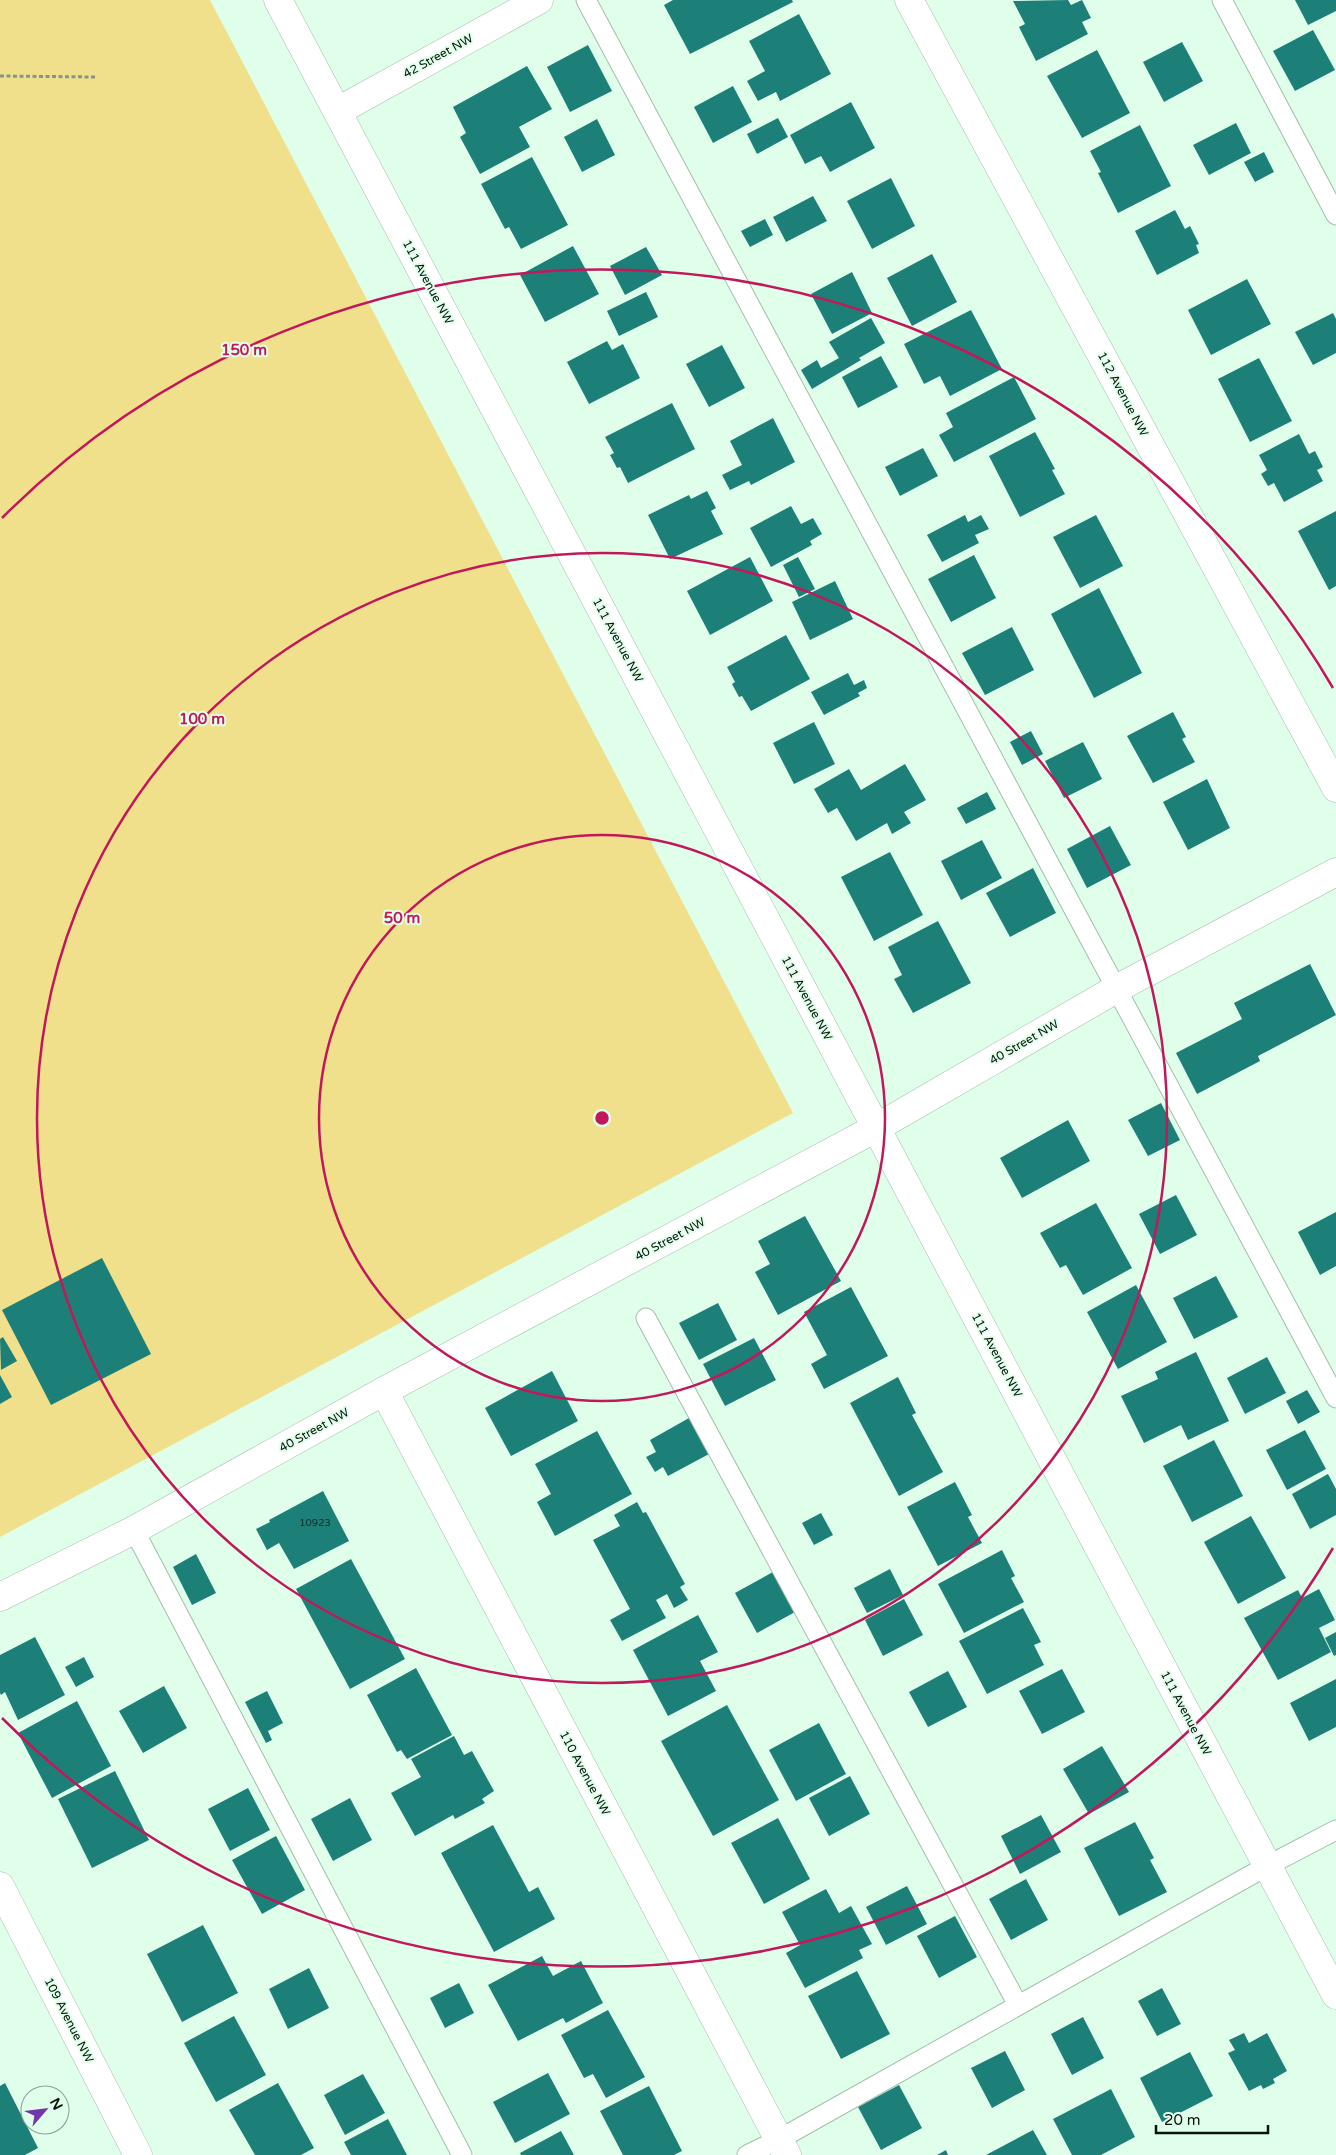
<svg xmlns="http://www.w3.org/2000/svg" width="1336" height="2155" font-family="'Varela Round',sans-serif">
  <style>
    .green { fill: #f1e08b }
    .building { fill: #1d8078 }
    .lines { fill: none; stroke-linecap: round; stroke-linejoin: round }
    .service-casing { stroke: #a2bfac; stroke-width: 21 }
    .minor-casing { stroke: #a2bfac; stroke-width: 29 }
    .path { stroke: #819789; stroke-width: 3; stroke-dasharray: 4 2.5; stroke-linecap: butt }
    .service { stroke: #fff; stroke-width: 19 }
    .minor { stroke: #fff; stroke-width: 28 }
    .ring { fill: none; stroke: #c2185b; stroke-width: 2.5 }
    .labels { text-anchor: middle; stroke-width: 4; stroke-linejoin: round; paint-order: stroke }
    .number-label { font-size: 10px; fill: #0d2e27 }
    .street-label { font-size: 12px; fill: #08130c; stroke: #e0ffeb }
    .centre { fill: #c2185b; stroke: #e0ffeb; stroke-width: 2.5 }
    .ring-label { font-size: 15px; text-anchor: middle; font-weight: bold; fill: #c2185b; stroke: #e0ffeb; stroke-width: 4; stroke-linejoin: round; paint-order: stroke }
  </style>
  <rect width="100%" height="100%" fill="#e0ffeb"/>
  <polygon class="green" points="0,0 210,0 793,1113 0,1537"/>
  <g class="building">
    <polygon points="673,0 792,0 793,2 690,54 664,5"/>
    <polygon points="1068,0 1071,5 1082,0 1091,18 1082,22 1088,34 1036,61 1019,27 1025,24 1013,1"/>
    <polygon points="1295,0 1336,0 1336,11 1308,25"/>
    <polygon points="799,14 831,74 780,101 776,92 758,101 747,81 765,71 749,41"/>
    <polygon points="1313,30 1335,70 1295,91 1273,51"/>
    <polygon points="1182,42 1203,81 1164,102 1143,62"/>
    <polygon points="588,45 612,91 570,112 547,67"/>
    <polygon points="1097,50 1130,113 1082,138 1047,76"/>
    <polygon points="527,66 552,109 519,127 530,147 480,174 460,137 466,133 453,107"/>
    <polygon points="733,86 752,122 713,143 694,107"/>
    <polygon points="851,102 875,148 830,172 821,156 805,164 790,135"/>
    <polygon points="778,118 788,137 757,154 747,134"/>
    <polygon points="597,119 615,155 582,172 564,137"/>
    <polygon points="1236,123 1251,153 1209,175 1193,145"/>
    <polygon points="1140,125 1171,186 1118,213 1098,173 1101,172 1090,151"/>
    <polygon points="1264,152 1274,172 1255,182 1244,162"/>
    <polygon points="532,157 568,225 521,249 509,227 505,229 481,184"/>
    <polygon points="891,178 915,226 872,249 847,201"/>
    <polygon points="813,196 827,221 786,242 773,217"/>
    <polygon points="1175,210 1185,229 1190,226 1199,244 1196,245 1199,253 1157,275 1135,231"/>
    <polygon points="765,219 773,235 750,247 741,231"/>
    <polygon points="573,246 599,294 545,322 520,275"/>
    <polygon points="646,247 662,275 625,295 610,266"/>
    <polygon points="932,254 957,302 912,326 887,278"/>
    <polygon points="852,272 872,313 832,334 811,294"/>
    <polygon points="1247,279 1271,324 1211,355 1188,310"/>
    <polygon points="646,292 658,317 619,336 607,311"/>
    <polygon points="971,310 1002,369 950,396 940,376 924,384 904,344"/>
    <polygon points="1333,313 1336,319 1336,353 1313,365 1295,332"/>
    <polygon points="871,318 885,343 859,358 861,360 812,389 801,370 817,360 821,368 839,358 829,342"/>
    <polygon points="607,341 612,350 623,344 640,378 589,404 567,362"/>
    <polygon points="722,345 745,388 709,407 686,364"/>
    <polygon points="881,356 898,387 858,408 842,377"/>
    <polygon points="1259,358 1292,421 1250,442 1218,379"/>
    <polygon points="1014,377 1036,419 954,462 939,435 953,427 946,413"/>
    <polygon points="672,403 695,449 628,483 620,467 617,468 610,455 614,453 605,437"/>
    <polygon points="773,418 795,462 751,485 749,481 730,490 722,475 742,465 730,441"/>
    <polygon points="1035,432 1055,469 1052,470 1065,494 1020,517 989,456"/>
    <polygon points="1299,434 1309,454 1315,451 1323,467 1317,470 1323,481 1284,502 1274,483 1268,486 1261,474 1267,470 1259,455"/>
    <polygon points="923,448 938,476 900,496 885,467"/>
    <polygon points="707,491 716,508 711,511 723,534 670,559 648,515 689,495 691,499"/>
    <polygon points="791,506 801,524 813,518 822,534 810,541 812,545 771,567 750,528"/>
    <polygon points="1336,511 1336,586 1329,590 1298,531"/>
    <polygon points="965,515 968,522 981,515 989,529 975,535 979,543 942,562 927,535"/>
    <polygon points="1096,515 1123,566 1080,588 1053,537"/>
    <polygon points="974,555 996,598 951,622 928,579"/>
    <polygon points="750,557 773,601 710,635 687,591"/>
    <polygon points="798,557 815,589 799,597 783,565"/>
    <polygon points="835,581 853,619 810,640 792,602"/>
    <polygon points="1099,588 1142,673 1094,698 1051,614"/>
    <polygon points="1012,627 1034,670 985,695 962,653"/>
    <polygon points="786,635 810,679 751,711 742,696 739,697 732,684 735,682 727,667"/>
    <polygon points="848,673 854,685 864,680 867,688 858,693 860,696 824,715 811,692"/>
    <polygon points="1173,712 1186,737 1182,739 1195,762 1153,783 1127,736"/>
    <polygon points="814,722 835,764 794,784 773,743"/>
    <polygon points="1031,731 1043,754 1022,765 1010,742"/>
    <polygon points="1083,742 1102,779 1064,798 1045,761"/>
    <polygon points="905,764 926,800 904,812 911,823 892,834 887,823 856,841 837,808 828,813 814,789 849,769 861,790"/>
    <polygon points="1207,779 1230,828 1188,850 1163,802"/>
    <polygon points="987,792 996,809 966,824 957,808"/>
    <polygon points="1110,826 1131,865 1087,888 1067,849"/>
    <polygon points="982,840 1002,878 961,900 941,861"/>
    <polygon points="890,852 923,915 874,941 841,877"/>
    <polygon points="1033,868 1056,913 1010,937 986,893"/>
    <polygon points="938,921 971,983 913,1013 894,979 902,975 888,947"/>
    <polygon points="1310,964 1336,1015 1258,1056 1260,1061 1197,1094 1176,1053 1242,1019 1234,1003"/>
    <polygon points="1161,1103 1180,1140 1148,1156 1128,1120"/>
    <polygon points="1068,1120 1090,1161 1022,1198 1000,1158"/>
    <polygon points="1176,1195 1197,1235 1160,1254 1139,1214"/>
    <polygon points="1096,1203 1132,1268 1083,1295 1066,1265 1060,1268 1040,1233"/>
    <polygon points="1336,1212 1336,1266 1320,1275 1298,1232"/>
    <polygon points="805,1216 841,1281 778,1315 755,1272 770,1264 758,1241"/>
    <polygon points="102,1258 151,1354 51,1405 2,1310"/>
    <polygon points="1216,1276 1238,1317 1194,1339 1173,1298"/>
    <polygon points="1136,1285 1167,1342 1118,1369 1087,1312"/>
    <polygon points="851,1287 888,1356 824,1389 811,1364 827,1355 804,1312"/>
    <polygon points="718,1303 737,1340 699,1360 679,1323"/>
    <polygon points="3,1337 17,1361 1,1370 0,1339"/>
    <polygon points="754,1338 776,1380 725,1406 703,1364"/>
    <polygon points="1196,1352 1229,1421 1188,1440 1181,1425 1144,1443 1121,1396 1158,1379 1155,1372"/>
    <polygon points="1267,1357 1286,1393 1245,1414 1227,1378"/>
    <polygon points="552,1371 578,1421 511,1456 485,1408"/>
    <polygon points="0,1375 12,1397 0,1404"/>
    <polygon points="898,1377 916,1413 912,1415 943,1472 899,1496 850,1403"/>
    <polygon points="1307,1390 1320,1412 1298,1424 1286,1401"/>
    <polygon points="689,1418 709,1454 668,1476 663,1467 655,1472 646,1457 656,1452 650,1440"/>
    <polygon points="1305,1430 1326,1469 1287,1490 1266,1450"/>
    <polygon points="597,1431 632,1494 555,1536 537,1502 551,1494 535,1464"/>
    <polygon points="1214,1440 1243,1496 1192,1522 1163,1466"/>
    <polygon points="1328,1474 1336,1489 1336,1515 1310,1529 1292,1494"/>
    <polygon points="955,1482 972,1515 968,1517 982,1543 938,1566 907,1507"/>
    <polygon points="323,1491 349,1541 294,1569 279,1543 267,1550 256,1529 270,1522 269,1520"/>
    <polygon points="637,1502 643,1513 646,1512 685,1584 680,1587 688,1600 674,1608 667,1594 656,1600 666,1618 622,1641 610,1620 630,1609 593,1540 620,1526 614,1515"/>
    <polygon points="821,1513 833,1535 814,1545 802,1523"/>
    <polygon points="1251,1516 1286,1578 1238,1604 1204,1542"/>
    <polygon points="1002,1550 1015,1576 1011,1578 1024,1602 964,1633 938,1584"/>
    <polygon points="196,1554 216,1593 192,1605 173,1567"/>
    <polygon points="351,1559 405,1659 350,1689 296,1589"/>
    <polygon points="890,1569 903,1595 867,1613 854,1588"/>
    <polygon points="773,1572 795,1612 757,1633 735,1593"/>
    <polygon points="1319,1589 1335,1620 1319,1628 1331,1652 1278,1680 1244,1618 1298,1590 1302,1598"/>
    <polygon points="904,1599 923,1635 883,1656 865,1620"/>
    <polygon points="1023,1608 1041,1642 1034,1645 1044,1665 987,1694 959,1641"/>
    <polygon points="698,1615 718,1652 700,1661 716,1691 668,1716 633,1650"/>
    <polygon points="1336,1632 1336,1655 1334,1656 1325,1638"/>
    <polygon points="35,1637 65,1695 18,1720 5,1692 1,1695 0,1693 0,1655"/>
    <polygon points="84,1657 94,1677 76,1687 65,1667"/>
    <polygon points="416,1668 452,1735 407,1759 401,1750 397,1752 367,1695"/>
    <polygon points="1062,1669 1085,1712 1042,1734 1019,1691"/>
    <polygon points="948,1671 967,1707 928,1727 909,1692"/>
    <polygon points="1336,1679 1336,1727 1309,1741 1290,1703"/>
    <polygon points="164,1686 187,1728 143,1753 119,1711"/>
    <polygon points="267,1691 283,1723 268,1731 272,1740 266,1743 245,1702"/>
    <polygon points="77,1701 111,1766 52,1798 18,1733"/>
    <polygon points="727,1705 779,1800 713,1836 661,1741"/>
    <polygon points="819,1723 846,1774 796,1801 769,1750"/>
    <polygon points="454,1736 464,1755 472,1751 494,1791 482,1799 485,1803 455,1819 453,1815 415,1836 391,1793 421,1777 411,1759"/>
    <polygon points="1102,1746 1129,1792 1089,1814 1063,1769"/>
    <polygon points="115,1771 149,1840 92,1868 58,1799"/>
    <polygon points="850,1776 870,1814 829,1836 809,1798"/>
    <polygon points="248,1788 270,1830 230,1851 208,1809"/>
    <polygon points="350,1798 372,1840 333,1861 311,1819"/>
    <polygon points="1041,1815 1061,1852 1020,1874 1001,1836"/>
    <polygon points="778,1818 810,1879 764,1904 731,1843"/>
    <polygon points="1135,1822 1154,1858 1150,1860 1167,1892 1119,1916 1084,1848"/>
    <polygon points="493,1825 529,1892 538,1887 555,1919 494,1952 441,1853"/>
    <polygon points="276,1836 305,1890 262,1914 232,1860"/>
    <polygon points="1026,1879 1048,1920 1011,1940 989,1899"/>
    <polygon points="907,1886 927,1924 886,1945 866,1907"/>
    <polygon points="826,1889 839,1913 851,1906 872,1944 859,1950 863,1958 805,1988 786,1953 800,1945 782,1912"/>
    <polygon points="955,1916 977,1957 939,1978 917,1936"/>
    <polygon points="203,1925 238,1993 182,2022 147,1954"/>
    <polygon points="542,1956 553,1976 581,1961 603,2003 566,2023 563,2018 518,2041 488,1985"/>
    <polygon points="309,1968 329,2008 288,2029 269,1989"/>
    <polygon points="857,1971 890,2034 841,2059 808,1996"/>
    <polygon points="459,1983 474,2013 445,2028 430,1998"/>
    <polygon points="1162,1988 1181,2024 1157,2036 1138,2001"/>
    <polygon points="608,2010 645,2077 606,2098 593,2074 584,2078 561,2035"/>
    <polygon points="234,2016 266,2075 216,2102 184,2043"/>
    <polygon points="1083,2017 1104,2058 1072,2075 1051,2034"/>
    <polygon points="1244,2033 1249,2043 1267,2033 1287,2071 1273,2079 1275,2083 1263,2089 1261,2085 1249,2091 1228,2053 1235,2050 1229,2040"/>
    <polygon points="1005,2051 1025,2090 992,2108 971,2068"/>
    <polygon points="1190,2052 1213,2096 1162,2122 1140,2078"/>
    <polygon points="548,2073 570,2114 515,2143 493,2102"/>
    <polygon points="363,2074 385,2113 345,2135 324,2095"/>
    <polygon points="5,2083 38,2148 25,2155 0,2155 0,2086"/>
    <polygon points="278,2083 314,2148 301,2155 255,2155 229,2110"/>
    <polygon points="899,2085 922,2128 881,2150 858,2107"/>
    <polygon points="649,2086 682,2151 674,2155 623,2155 600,2111"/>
    <polygon points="1111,2089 1135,2137 1101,2155 1072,2155 1053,2119"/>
    <polygon points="388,2119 407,2155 351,2155 344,2142"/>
    <polygon points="1033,2130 1047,2155 986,2155"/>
    <polygon points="561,2131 574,2155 521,2155 520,2153"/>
    <polygon points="946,2150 948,2155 937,2155"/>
  </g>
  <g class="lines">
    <g class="service-casing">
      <g id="service">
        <polyline points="586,0 1336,1398"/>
        <polyline points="1222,0 1336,215"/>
        <polyline points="646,1318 1018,2005"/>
        <polyline points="134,1530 462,2155"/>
        <polyline points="747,2155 778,2140 1267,1866 1336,1830"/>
      </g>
    </g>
    <g class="minor-casing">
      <g id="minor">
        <polyline points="278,0 1336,1995"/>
        <polyline points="909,0 1336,788"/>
        <polyline points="338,111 539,0"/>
        <polyline points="384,1391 787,2155"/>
        <polyline points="0,1597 134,1530 384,1391 876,1128 1116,989 1336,872"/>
        <polyline points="0,1886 138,2155"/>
      </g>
    </g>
    <polyline class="path" points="0,76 96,77"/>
    <use href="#service" class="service"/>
    <use href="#minor" class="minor"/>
  </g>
  <g class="ring">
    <circle cx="602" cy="1118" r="283"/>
    <circle cx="602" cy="1118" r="565"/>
    <path d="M1333 1548A848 848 0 0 1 2 1718M2 518A848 848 0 0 1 1333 688"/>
  </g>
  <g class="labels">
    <g class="number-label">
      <text x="315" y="1526">10923</text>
    </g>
    <g class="street-label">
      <text transform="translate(438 56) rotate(-29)" y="4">42 Street NW</text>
      <text transform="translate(428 282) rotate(62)" y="4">111 Avenue NW</text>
      <text transform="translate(1123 394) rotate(62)" y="4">112 Avenue NW</text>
      <text transform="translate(618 640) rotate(62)" y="4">111 Avenue NW</text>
      <text transform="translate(807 998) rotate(62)" y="4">111 Avenue NW</text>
      <text transform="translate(1024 1042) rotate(-30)" y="4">40 Street NW</text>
      <text transform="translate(670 1239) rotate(-28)" y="4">40 Street NW</text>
      <text transform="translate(997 1355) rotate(62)" y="4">111 Avenue NW</text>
      <text transform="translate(314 1430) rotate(-29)" y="4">40 Street NW</text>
      <text transform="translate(1186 1713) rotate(62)" y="4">111 Avenue NW</text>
      <text transform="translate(585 1773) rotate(62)" y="4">110 Avenue NW</text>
      <text transform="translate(69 2020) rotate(63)" y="4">109 Avenue NW</text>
    </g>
  </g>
  <circle cx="602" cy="1118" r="8" class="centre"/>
  <g class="ring-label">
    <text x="244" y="355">150 m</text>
    <text x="202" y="724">100 m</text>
    <text x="402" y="923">50 m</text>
  </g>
  <g transform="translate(45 2110) rotate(62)"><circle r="24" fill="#e0ffeb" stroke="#8aa192"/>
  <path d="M0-4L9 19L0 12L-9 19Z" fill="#7337ad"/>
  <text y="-8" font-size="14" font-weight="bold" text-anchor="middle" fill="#08130c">N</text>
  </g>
  <path d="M1156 2125v8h112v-8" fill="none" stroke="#08130c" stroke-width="2.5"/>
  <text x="1164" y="2125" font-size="15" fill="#08130c" stroke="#e0ffeb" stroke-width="4" paint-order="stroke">20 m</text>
</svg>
